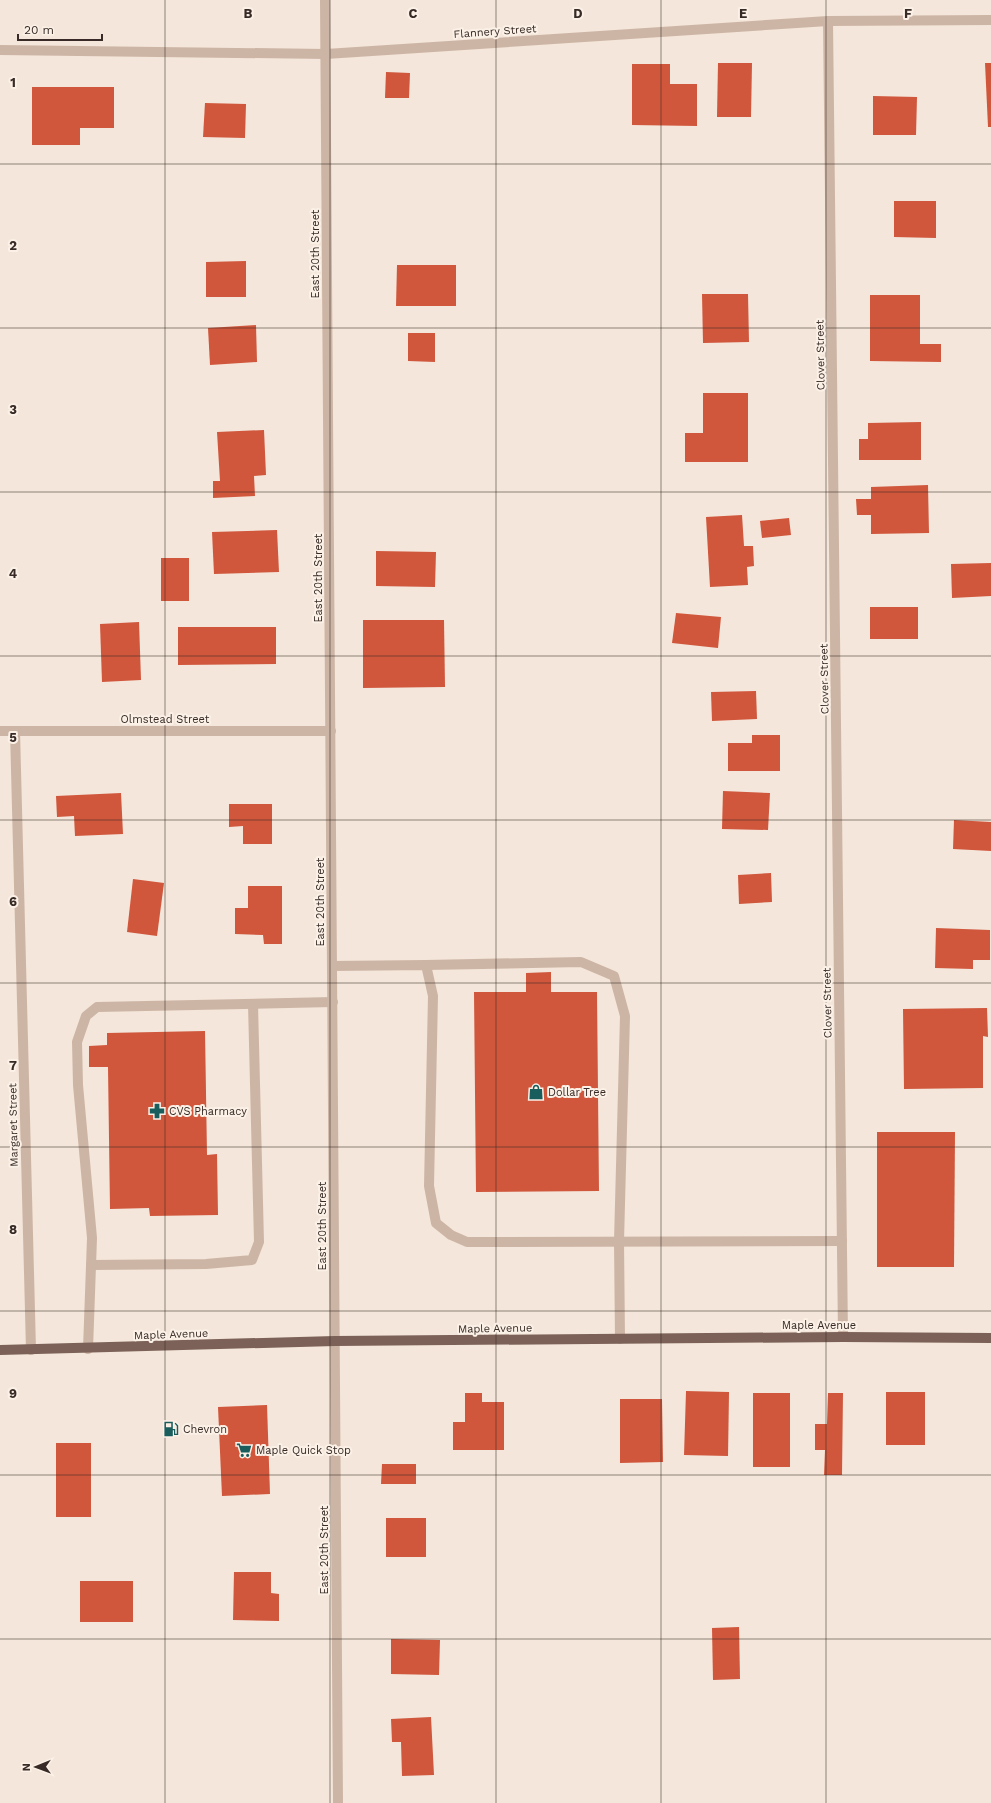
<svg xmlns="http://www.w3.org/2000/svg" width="991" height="1803" font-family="'Work Sans',sans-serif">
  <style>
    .building { fill: #d0563c }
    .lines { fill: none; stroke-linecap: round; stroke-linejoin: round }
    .minor { stroke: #cdb5a5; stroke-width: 10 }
    .major { stroke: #7b6157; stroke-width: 10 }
    .grid { fill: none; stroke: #382b27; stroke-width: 1; stroke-opacity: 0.55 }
    .labels { text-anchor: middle; stroke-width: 4; stroke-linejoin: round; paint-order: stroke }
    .street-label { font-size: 11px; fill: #382b27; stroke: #fbf1e7 }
    .poi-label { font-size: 11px; fill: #382b27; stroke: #fbf1e7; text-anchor: start }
    .grid-label { font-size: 13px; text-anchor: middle; font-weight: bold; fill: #382b27; stroke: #fbf1e7; stroke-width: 4; stroke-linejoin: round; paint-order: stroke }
  </style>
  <rect width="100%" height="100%" fill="#f4e6da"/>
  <g class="building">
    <polygon points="718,63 752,63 751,117 717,117"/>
    <polygon points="985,63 991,63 991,127 988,127"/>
    <polygon points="632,64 670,64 670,84 697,84 697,126 632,125"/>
    <polygon points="386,72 410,73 409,98 385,98"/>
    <polygon points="32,87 114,87 114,128 80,128 80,145 32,145"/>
    <polygon points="873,96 917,97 916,135 873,135"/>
    <polygon points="205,103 246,104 245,138 203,137"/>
    <polygon points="894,201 936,201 936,238 894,237"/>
    <polygon points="246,261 246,297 206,297 206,262"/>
    <polygon points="397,265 456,265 456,306 396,306"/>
    <polygon points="702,294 748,294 749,342 703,343"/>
    <polygon points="870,295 920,295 920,344 941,344 941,362 870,361"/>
    <polygon points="256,325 257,362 210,365 208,328"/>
    <polygon points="408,333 435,333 435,362 408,361"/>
    <polygon points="703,393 748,393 748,462 685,462 685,433 703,433"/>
    <polygon points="921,422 921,460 859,460 859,439 868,439 868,423"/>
    <polygon points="264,430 266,475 254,476 255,496 213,498 213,481 220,481 217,432"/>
    <polygon points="928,485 929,533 871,534 871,515 857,515 856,499 871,499 871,487"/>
    <polygon points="742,515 744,546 753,546 754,566 747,567 748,585 710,587 706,517"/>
    <polygon points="789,518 791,535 762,538 760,521"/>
    <polygon points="277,530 279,572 214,574 212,532"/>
    <polygon points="376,551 436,552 435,587 376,586"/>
    <rect x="161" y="558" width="28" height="43"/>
    <polygon points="991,563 991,596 952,598 951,564"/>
    <rect x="870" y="607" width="48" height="32"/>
    <polygon points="676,613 721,617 718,648 672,643"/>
    <polygon points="363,620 444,620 445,687 363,688"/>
    <polygon points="139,622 141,680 102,682 100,624"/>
    <polygon points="178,627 276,627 276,664 178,665"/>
    <polygon points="756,691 757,719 712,721 711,692"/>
    <polygon points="752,735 780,735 780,771 728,771 728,743 752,743"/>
    <polygon points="723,791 770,793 768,830 722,829"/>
    <polygon points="121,793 123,834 75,836 74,816 57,817 56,796"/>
    <polygon points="229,804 272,804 272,844 243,844 243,826 229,827"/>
    <polygon points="954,820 991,822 991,851 953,849"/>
    <polygon points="771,873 772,902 739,904 738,875"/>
    <polygon points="133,879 164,883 157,936 127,932"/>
    <polygon points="248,886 282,886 282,944 264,944 263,935 235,934 235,908 248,908"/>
    <polygon points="936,928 990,930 990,960 973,960 973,969 935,968"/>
    <polygon points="551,972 551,992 597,992 599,1191 476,1192 474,992 526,992 526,973"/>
    <polygon points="987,1008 988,1037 983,1036 983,1088 904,1089 903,1009"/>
    <polygon points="205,1031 207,1155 217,1154 218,1215 150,1216 149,1208 110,1209 108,1067 89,1067 89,1046 107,1045 107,1033"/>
    <polygon points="877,1132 955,1132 954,1267 877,1267"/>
    <polygon points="686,1391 729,1392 728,1456 684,1455"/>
    <rect x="886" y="1392" width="39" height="53"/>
    <polygon points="465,1393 482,1393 482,1402 504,1402 504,1450 453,1450 453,1422 465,1422"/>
    <rect x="753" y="1393" width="37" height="74"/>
    <polygon points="828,1393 843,1393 842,1475 824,1475 825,1450 815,1450 815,1424 827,1424"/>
    <polygon points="620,1399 662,1399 663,1462 620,1463"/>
    <polygon points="267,1405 270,1494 222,1496 218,1407"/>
    <rect x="56" y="1443" width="35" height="74"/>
    <polygon points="382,1464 416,1464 416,1484 381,1484"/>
    <rect x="386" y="1518" width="40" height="39"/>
    <polygon points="234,1572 271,1572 271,1593 279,1594 279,1621 233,1620"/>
    <rect x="80" y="1581" width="53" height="41"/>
    <polygon points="739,1627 740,1679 713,1680 712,1628"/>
    <polygon points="391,1639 440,1640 439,1675 391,1674"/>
    <polygon points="431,1717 434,1775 402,1776 401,1742 392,1742 391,1719"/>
  </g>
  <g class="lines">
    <g class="minor">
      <polyline points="325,0 338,1803"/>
      <polyline points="828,21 843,1337"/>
      <polyline points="0,50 326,54 828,21 991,20"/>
      <polyline points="0,731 331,731"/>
      <polyline points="15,731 31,1350"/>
      <polyline points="426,965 581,962 614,976 625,1016 619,1241 620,1339"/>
      <polyline points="332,966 426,965 433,996 429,1186 436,1223 451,1235 467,1242 842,1241"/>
      <polyline points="91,1265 206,1264 252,1260 259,1242 253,1004"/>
      <polyline points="88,1349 92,1238 78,1085 77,1042 86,1016 97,1007 333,1002"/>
    </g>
    <polyline class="major" points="0,1350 335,1341 843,1337 991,1338"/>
  </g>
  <path class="grid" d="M165 0V1803M330 0V1803M496 0V1803M661 0V1803M826 0V1803M0 164H991M0 328H991M0 492H991M0 656H991M0 820H991M0 983H991M0 1147H991M0 1311H991M0 1475H991M0 1639H991"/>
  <defs>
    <g id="shop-bare" transform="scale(1.2)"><path d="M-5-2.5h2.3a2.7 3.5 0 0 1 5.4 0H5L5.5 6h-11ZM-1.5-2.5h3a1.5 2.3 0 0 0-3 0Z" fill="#195d5d" stroke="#fbf1e7" stroke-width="2.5" paint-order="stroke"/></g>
    <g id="pharmacy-bare" transform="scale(1.2)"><path d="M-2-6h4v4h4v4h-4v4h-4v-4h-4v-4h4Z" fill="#195d5d" stroke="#fbf1e7" stroke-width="2.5" paint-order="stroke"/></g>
    <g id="fuel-bare" transform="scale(1.2)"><path d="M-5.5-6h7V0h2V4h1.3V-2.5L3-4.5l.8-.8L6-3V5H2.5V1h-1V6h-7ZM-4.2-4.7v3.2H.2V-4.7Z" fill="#195d5d" stroke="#fbf1e7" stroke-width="2.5" paint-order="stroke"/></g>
    <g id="supermarket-bare" transform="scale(1.2)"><path d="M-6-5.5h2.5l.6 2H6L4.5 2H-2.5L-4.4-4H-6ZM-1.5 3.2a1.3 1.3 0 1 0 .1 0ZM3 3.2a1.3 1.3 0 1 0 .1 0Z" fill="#195d5d" stroke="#fbf1e7" stroke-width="2.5" paint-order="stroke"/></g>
  </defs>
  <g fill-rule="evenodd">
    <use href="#shop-bare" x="536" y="1092"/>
    <use href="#pharmacy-bare" x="157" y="1111"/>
    <use href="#fuel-bare" x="171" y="1429"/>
    <use href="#supermarket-bare" x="244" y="1450"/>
  </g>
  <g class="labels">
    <g class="street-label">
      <text transform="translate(495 31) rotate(-4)" y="4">Flannery Street</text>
      <text transform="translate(315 254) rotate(-90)" y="4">East 20th Street</text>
      <text transform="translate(820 355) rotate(-91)" y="4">Clover Street</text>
      <text transform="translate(318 578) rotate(-90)" y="4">East 20th Street</text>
      <text transform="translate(824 679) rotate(-91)" y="4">Clover Street</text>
      <text x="165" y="723">Olmstead Street</text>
      <text transform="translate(320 902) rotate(-90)" y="4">East 20th Street</text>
      <text transform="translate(827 1003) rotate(-91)" y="4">Clover Street</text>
      <text transform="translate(13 1125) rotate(-91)" y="4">Margaret Street</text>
      <text transform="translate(322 1226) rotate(-90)" y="4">East 20th Street</text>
      <text x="819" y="1329">Maple Avenue</text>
      <text transform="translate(495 1328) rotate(-1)" y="4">Maple Avenue</text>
      <text transform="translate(171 1334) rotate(-2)" y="4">Maple Avenue</text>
      <text transform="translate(324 1550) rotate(-90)" y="4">East 20th Street</text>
    </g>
    <g class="poi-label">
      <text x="548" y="1096">Dollar Tree</text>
      <text x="169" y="1115">CVS Pharmacy</text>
      <text x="183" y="1433">Chevron</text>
      <text x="256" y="1454">Maple Quick Stop</text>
    </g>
  </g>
  <g class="grid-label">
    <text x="248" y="18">B</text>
    <text x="413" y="18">C</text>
    <text x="578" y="18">D</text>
    <text x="743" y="18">E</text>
    <text x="908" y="18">F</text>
    <text x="13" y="87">1</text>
    <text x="13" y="250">2</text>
    <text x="13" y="414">3</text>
    <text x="13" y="578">4</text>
    <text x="13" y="742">5</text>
    <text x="13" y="906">6</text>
    <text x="13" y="1070">7</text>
    <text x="13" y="1234">8</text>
    <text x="13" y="1398">9</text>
  </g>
  <g transform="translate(36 1767) rotate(269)" stroke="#fbf1e7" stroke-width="3" paint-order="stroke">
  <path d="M0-3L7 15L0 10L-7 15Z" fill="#382b27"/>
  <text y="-6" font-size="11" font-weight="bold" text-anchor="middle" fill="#382b27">N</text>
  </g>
  <path d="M18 34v6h84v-6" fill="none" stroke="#382b27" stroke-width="2"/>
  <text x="24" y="34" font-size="12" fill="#382b27" stroke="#fbf1e7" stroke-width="3" paint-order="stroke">20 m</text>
</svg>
